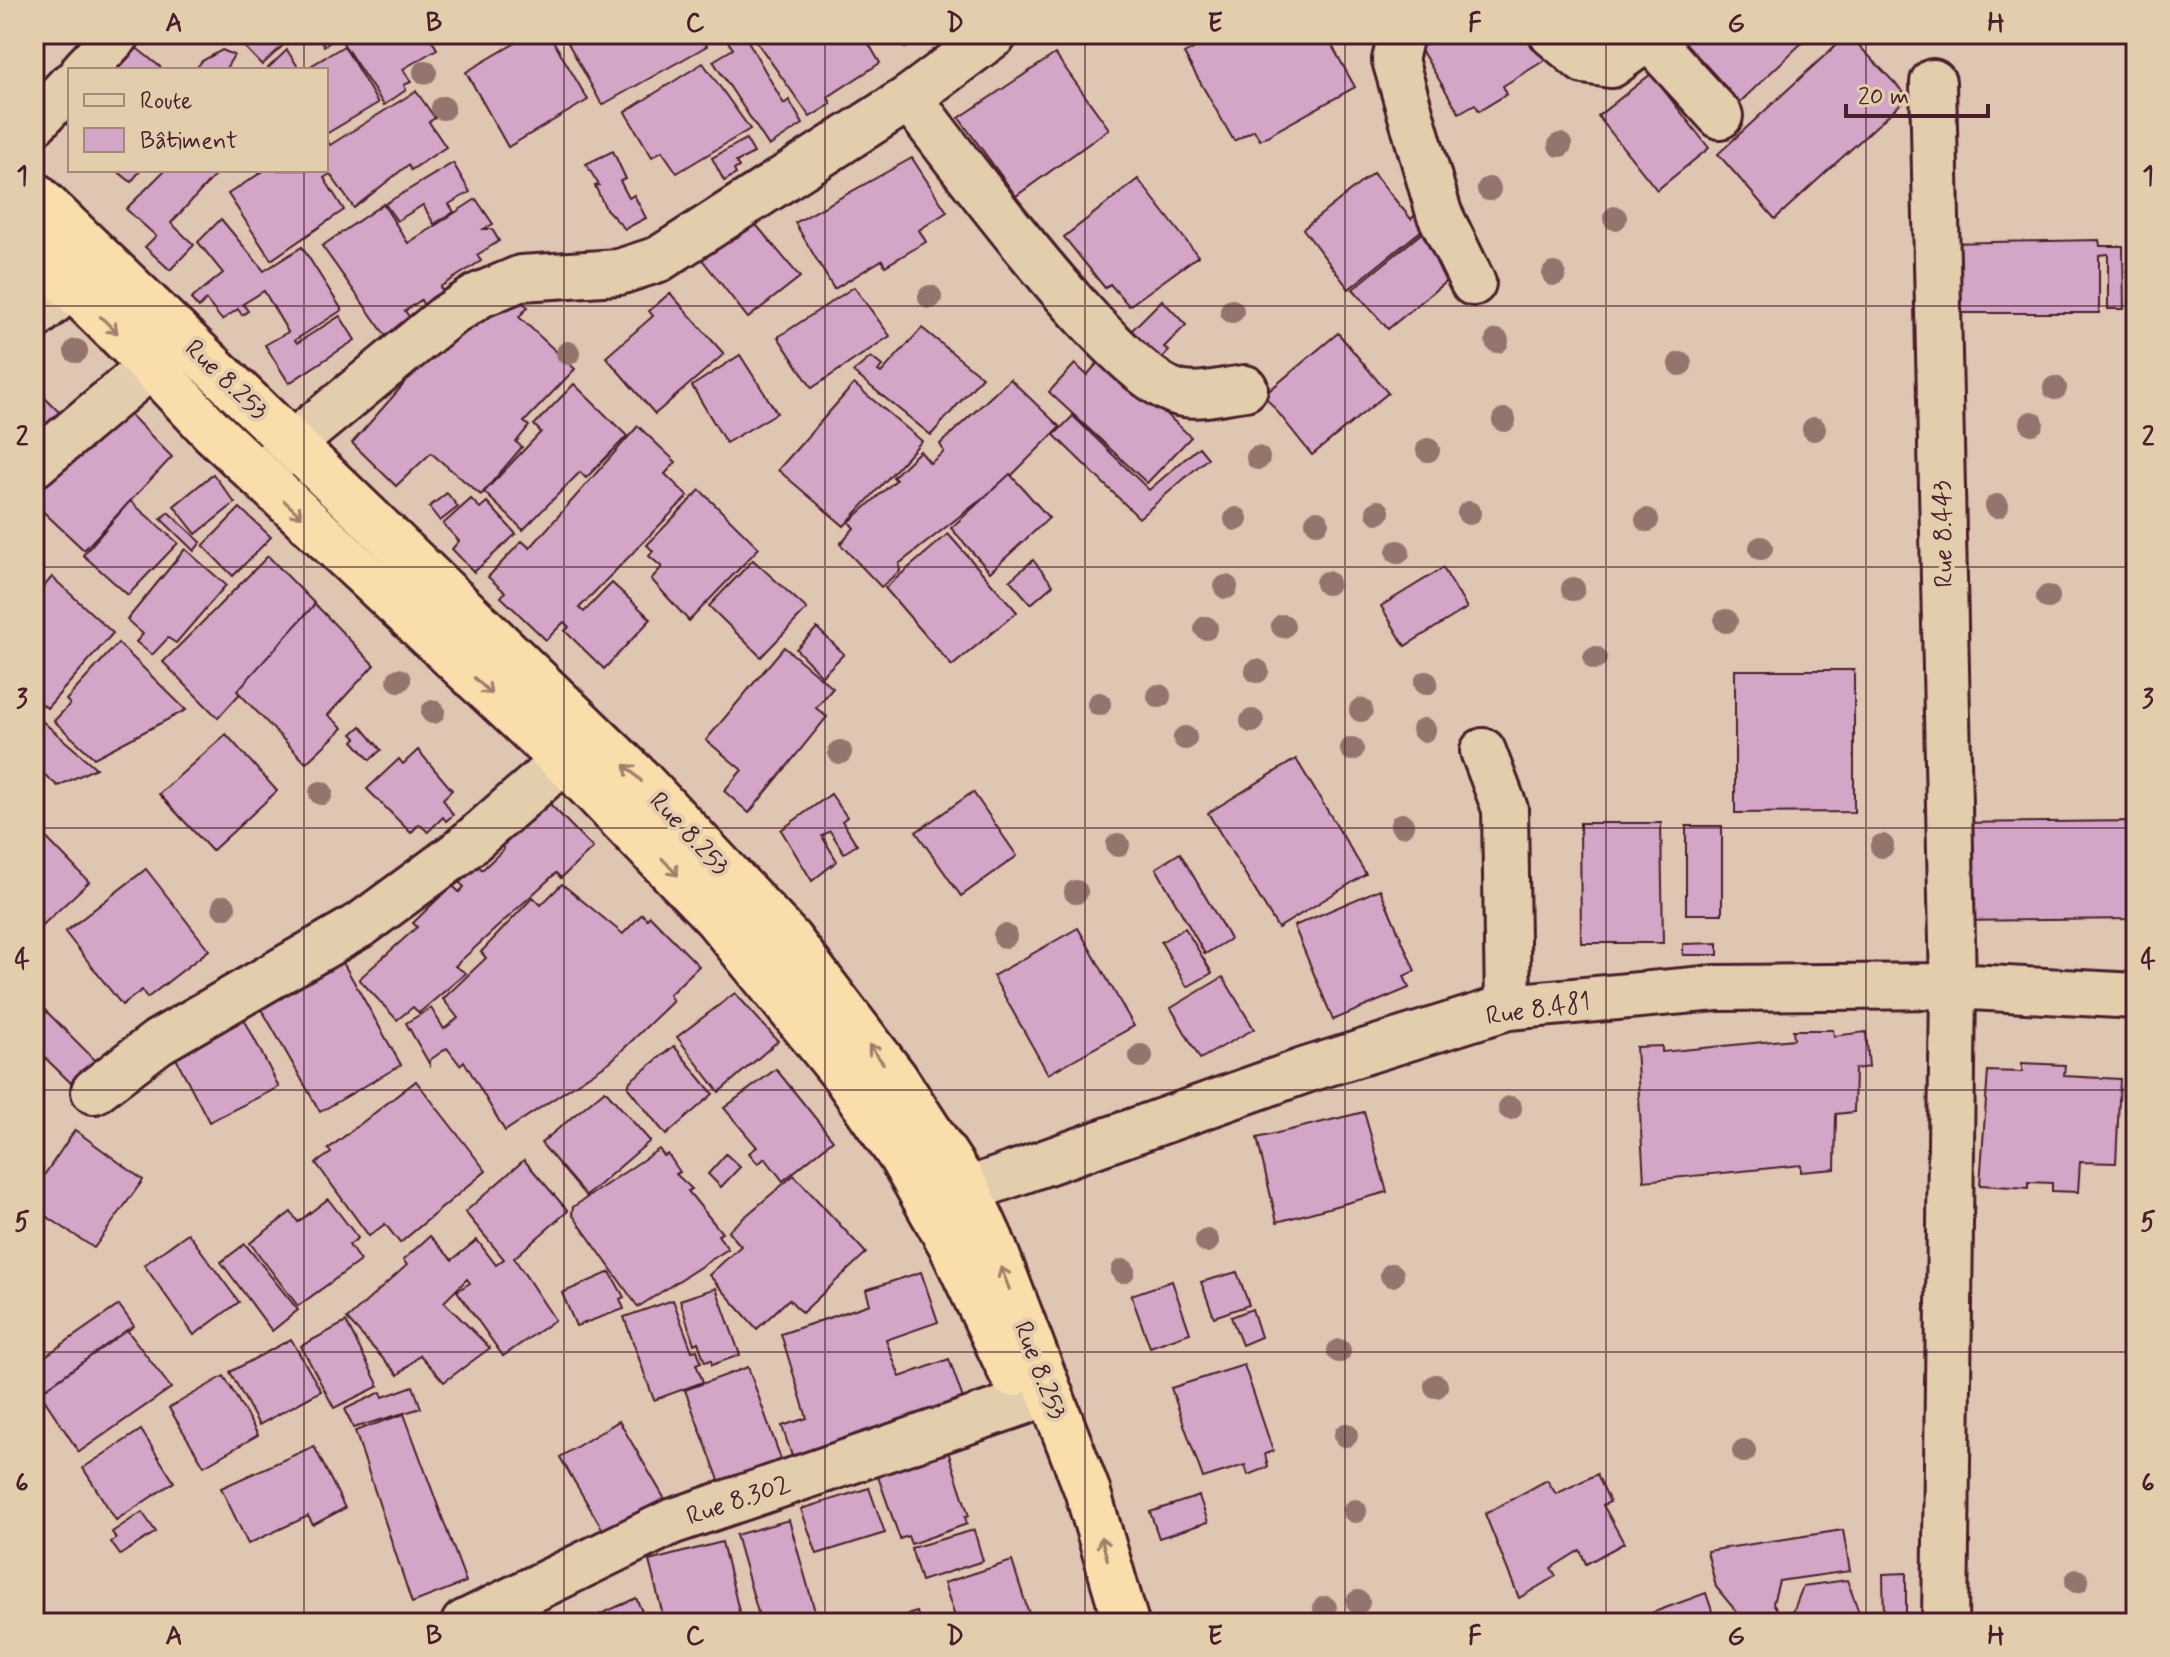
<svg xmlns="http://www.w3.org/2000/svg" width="2170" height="1657" font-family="Mynerve,sans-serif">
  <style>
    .building { fill: #d3a6c8; stroke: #4a1f2b; stroke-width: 2 }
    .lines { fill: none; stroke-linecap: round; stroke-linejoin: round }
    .minor-casing { stroke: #4a1f2b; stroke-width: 50 }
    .highway-casing { stroke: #4a1f2b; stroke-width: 50 }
    .minor { stroke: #e2cead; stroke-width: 44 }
    .highway { stroke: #f9ddab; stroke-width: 44 }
    .tree { fill: #94746d }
    .oneway { stroke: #a27e6b }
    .grid { fill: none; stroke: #4a1f2b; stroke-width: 2; stroke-opacity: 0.55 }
    .labels { text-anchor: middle; stroke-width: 8; stroke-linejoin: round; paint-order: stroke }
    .street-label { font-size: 26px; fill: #4a1f2b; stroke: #e2cead }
    .neatline { fill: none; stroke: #4a1f2b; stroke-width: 3 }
    .grid-label { font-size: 26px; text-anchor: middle; font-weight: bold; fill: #4a1f2b }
  </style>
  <rect width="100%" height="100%" fill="#dfc6b2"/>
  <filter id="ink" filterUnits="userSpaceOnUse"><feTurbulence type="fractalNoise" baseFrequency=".0125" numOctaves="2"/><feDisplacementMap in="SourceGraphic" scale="16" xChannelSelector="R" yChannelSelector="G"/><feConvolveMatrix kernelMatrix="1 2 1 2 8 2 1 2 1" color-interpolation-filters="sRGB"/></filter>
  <g filter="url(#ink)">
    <g class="building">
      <polygon points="232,34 290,34 293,36 262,65"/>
      <polygon points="316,34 428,34 437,49 403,69 411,82 404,85 406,90 384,105 339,37 324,46"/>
      <polygon points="522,34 549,34 588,100 508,147 466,72 524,38"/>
      <polygon points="563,34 700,34 707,46 602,105"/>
      <polygon points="723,34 744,34 784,104 789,100 803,124 769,146 713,61 733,49"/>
      <polygon points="751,34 863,34 880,63 828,97 831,104 810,117"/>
      <polygon points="894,34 910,34 914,42 905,48"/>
      <polygon points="1203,34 1330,34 1333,40 1330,42 1355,87 1260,140 1254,130 1234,141 1184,54 1207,41"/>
      <polygon points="1444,34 1528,34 1545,60 1503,86 1507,94 1479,111 1475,104 1459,113 1420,48"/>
      <polygon points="1589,34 1621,34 1602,49"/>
      <polygon points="1676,34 1805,34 1808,37 1736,106 1684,50 1688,47"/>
      <polygon points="1848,34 1908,97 1775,219 1718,154"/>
      <polygon points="2011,34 2034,34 2021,45"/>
      <polygon points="134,46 164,70 117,70"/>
      <polygon points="344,46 378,103 326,134 326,70 304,70"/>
      <polygon points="222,50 234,55 225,70 195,70 202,61"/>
      <polygon points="287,50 300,70 266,70"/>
      <polygon points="1055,54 1109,129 1016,196 959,118"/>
      <polygon points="703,63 750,129 677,173 662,151 652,157 625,112"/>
      <polygon points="1651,74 1709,148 1657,190 1598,116"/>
      <polygon points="416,91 435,118 429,122 446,147 411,170 408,165 354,208 330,174 324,178 344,210 271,260 228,194 265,170 326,170 326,139 330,145"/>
      <polygon points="746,139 754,153 736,162 739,167 734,170 736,174 724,181 712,158"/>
      <polygon points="613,151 626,179 620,181 629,198 634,195 646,218 625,229 606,209 595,186 599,185 586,164"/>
      <polygon points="912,158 947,212 919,230 926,242 885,266 882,260 834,289 795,223"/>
      <polygon points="453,163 470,192 449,204 454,212 434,224 423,205 397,221 385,204"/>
      <polygon points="116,170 141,170 131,182"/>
      <polygon points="165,170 220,170 171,223 194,245 170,270 145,247 156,236 126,209"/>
      <polygon points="1373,173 1411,219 1423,208 1433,221 1349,289 1303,229"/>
      <polygon points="1138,179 1198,256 1129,306 1110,284 1105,288 1064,237"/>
      <polygon points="476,199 493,224 484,229 492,229 499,241 477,255 481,261 440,287 444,292 424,306 421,300 405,311 411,319 386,336 322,246 383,204 408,243"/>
      <polygon points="747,214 800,277 748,318 697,253"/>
      <polygon points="221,219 264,271 302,247 342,310 295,340 297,343 340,316 355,340 289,383 265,345 288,332 264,291 243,304 248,311 242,315 238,309 222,320 206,300 199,308 191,299 223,273 198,242"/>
      <polygon points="1423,232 1456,273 1388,329 1353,289"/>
      <polygon points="2099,240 2100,246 2123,246 2124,309 2108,309 2108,254 2099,255 2099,313 1944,313 1944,243"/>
      <polygon points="854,287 890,336 812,388 778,337"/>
      <polygon points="508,290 528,307 519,317 575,369 524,422 529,426 516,442 522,447 481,495 431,453 396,486 352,443 403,385 398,380 411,366 416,372 450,343 443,335"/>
      <polygon points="670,293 724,354 655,414 606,357 653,316 649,311"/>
      <polygon points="1162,300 1186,325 1164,347 1169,351 1153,367 1124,338"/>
      <polygon points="922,328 982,377 931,435 853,372 871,357 882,366 878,371 881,373"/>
      <polygon points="1338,333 1388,393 1312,455 1264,395"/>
      <polygon points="740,355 777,413 726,443 692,386"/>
      <polygon points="1104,356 1191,437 1147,483 1049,392 1075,364 1087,375"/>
      <polygon points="1010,379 1060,427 1011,476 899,564 900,571 881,587 840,544 854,528 849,522 896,480 893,477 920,451 930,463 944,452 940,444"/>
      <polygon points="574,384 627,436 586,478 580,472 523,530 484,492 541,432 534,425"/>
      <polygon points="854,384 922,441 844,526 778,470"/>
      <polygon points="34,387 59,412 34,436"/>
      <polygon points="120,404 172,457 84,550 34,503 34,496 44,485 41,482"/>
      <polygon points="1073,416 1149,490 1199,447 1208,458 1139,518 1054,435"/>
      <polygon points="638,426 676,462 665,474 688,496 579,608 584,612 612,583 651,619 604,669 565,631 569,627 564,622 546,640 501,597 505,592 488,577 522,541 530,548"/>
      <polygon points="213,474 235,503 196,534 174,506"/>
      <polygon points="1010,474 1049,518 990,572 951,528"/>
      <polygon points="700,490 759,548 689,621 651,579 662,567 649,556 653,551 647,545"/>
      <polygon points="447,493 458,507 440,521 429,507"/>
      <polygon points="471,499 480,508 487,502 516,534 474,572 452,549 459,541 443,524"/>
      <polygon points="130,501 178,543 128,595 83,555"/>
      <polygon points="240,508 271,537 233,576 203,546"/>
      <polygon points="168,512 201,542 194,551 161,519"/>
      <polygon points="948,534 1017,612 952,666 885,588"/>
      <polygon points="185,549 226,585 176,643 168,638 152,655 136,642 143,634 127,620"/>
      <polygon points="268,556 318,607 218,718 163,662"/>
      <polygon points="753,560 807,609 761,657 709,606"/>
      <polygon points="1033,560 1053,585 1031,604 1010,580"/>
      <polygon points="1443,568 1467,608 1405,646 1381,606"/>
      <polygon points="52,577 113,633 47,708 34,697 34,598"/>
      <polygon points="315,604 374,665 328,715 343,728 306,763 237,691"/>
      <polygon points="817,628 844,654 822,676 796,649"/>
      <polygon points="118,643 186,710 94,758 54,721 70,704 66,700"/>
      <polygon points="784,647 833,688 816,708 827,717 749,813 724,791 742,770 706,740"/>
      <polygon points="1735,670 1854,670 1854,812 1735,813"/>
      <polygon points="34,714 96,768 58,786 34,766"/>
      <polygon points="361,726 381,750 370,760 353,741 356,738 352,734"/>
      <polygon points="226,734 277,791 212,851 159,794"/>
      <polygon points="418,750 452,790 443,799 453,815 446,821 443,817 428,832 419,824 411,833 367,789 399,759 403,764"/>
      <polygon points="1296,759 1366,874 1278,928 1208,813"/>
      <polygon points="973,792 1017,856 961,896 916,832"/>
      <polygon points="831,794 847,817 842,821 857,845 844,853 830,831 822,836 837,861 812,881 781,830"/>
      <polygon points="550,804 593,848 561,878 556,873 455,966 466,973 419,1013 413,1007 397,1020 359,979 417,927 413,923 452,885 459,892 464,887 457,880 476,862 482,870 504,849 500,845"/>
      <polygon points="2136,821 2136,919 1954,921 1953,823"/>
      <polygon points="1580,823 1661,823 1663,943 1581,943"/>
      <polygon points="34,825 89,882 34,933"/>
      <rect x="1686" y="826" width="36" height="88"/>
      <polygon points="1180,853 1230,939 1205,954 1156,868"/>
      <polygon points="146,869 209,950 147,998 142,990 122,1005 65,932"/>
      <polygon points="562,884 623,934 642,914 647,919 650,916 699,966 669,995 673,1001 611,1061 505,1131 464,1061 460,1065 447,1048 430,1060 430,1065 406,1023 431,1008 444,1029 458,1018 443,999 486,958 481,952 533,897 541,905"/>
      <polygon points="1380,889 1415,971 1404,976 1409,988 1333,1020 1294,926"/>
      <polygon points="1078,928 1134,1026 1048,1074 993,976"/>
      <polygon points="1185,928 1212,973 1187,987 1161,942"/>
      <polygon points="1718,943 1718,955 1683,955 1683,944"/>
      <polygon points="337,952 401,1065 320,1112 257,1001"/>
      <polygon points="1223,977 1254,1029 1200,1059 1171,1008"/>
      <polygon points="735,993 778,1041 719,1092 677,1037"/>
      <polygon points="34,999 95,1060 71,1083 34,1047"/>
      <polygon points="238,1007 279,1087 209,1122 168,1043"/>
      <polygon points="1793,1030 1833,1030 1834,1036 1866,1032 1869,1067 1855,1069 1854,1112 1836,1114 1835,1169 1801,1172 1801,1165 1644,1181 1636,1047 1662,1046 1662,1052 1794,1039"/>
      <polygon points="674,1046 713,1094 666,1135 628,1088 630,1081"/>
      <polygon points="2022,1063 2065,1065 2064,1076 2120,1079 2116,1163 2080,1162 2078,1192 2052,1191 2052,1183 2028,1182 2028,1188 1980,1185 1988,1071 2022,1072"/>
      <polygon points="776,1069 833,1140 783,1181 765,1158 758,1164 749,1153 757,1147 724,1108"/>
      <polygon points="416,1081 486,1171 400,1243 385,1224 369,1236 316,1163 331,1153 328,1149"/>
      <polygon points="605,1090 650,1141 586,1196 541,1143"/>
      <polygon points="1364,1112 1387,1192 1277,1222 1257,1138"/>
      <polygon points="75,1130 143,1180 94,1248 34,1208 34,1190"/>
      <polygon points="659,1149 664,1156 668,1154 680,1172 676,1174 692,1189 688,1191 722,1233 718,1235 728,1249 638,1307 572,1214 573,1207"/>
      <polygon points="726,1154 740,1167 721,1187 708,1174"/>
      <polygon points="524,1160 568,1211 514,1258 555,1320 503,1356 457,1291 470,1283 467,1279 444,1302 490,1348 444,1382 420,1355 398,1375 347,1319 407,1265 403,1260 430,1236 452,1260 477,1240 496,1265 504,1259 465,1212"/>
      <polygon points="794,1175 866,1253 802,1313 789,1299 757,1329 709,1275 741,1246 728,1231"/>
      <polygon points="328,1199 358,1238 349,1245 360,1261 298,1306 250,1243 291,1212 298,1222"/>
      <polygon points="188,1233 239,1302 194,1335 144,1265"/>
      <polygon points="245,1244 298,1310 272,1331 221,1262"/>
      <polygon points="610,1272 624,1297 620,1299 624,1309 576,1326 562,1293"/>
      <polygon points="921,1272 938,1322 886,1340 900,1377 949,1359 967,1410 793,1459 782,1426 807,1418 781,1334 870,1304 866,1290"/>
      <polygon points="1237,1272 1249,1305 1214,1317 1201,1282"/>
      <polygon points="1172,1281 1190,1333 1150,1347 1131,1295"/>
      <polygon points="716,1288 740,1355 712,1365 711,1360 705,1362 698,1342 694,1344 680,1300"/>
      <polygon points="673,1300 692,1351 697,1350 701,1362 696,1364 703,1382 654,1400 624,1317"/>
      <polygon points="119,1305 134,1326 36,1395 34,1364"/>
      <polygon points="1252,1309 1261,1337 1242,1345 1231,1317"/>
      <polygon points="346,1322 379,1386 334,1408 301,1346"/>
      <polygon points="127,1330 171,1388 79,1452 40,1393"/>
      <polygon points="291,1339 321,1391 259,1425 230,1372"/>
      <polygon points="1244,1365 1273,1451 1265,1454 1268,1467 1248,1475 1245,1465 1203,1478 1171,1388"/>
      <polygon points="748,1367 783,1465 722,1488 685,1390"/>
      <polygon points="224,1376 258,1435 204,1466 169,1408"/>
      <polygon points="413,1386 421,1408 353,1428 345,1409 381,1392 383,1397"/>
      <polygon points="404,1414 466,1582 412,1603 355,1431"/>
      <polygon points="619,1421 666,1501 607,1537 560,1457"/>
      <polygon points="141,1430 174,1482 116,1520 83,1468"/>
      <polygon points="945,1442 969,1516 965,1517 967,1524 911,1544 908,1536 900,1539 875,1468"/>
      <polygon points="314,1446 345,1508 313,1525 308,1516 248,1544 221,1488"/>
      <polygon points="1597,1474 1610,1502 1603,1505 1624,1543 1586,1564 1580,1550 1551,1568 1556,1576 1519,1598 1485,1514 1547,1480 1556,1494"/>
      <polygon points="869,1488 885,1533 817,1554 801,1509"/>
      <polygon points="1199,1496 1208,1522 1159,1538 1150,1512"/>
      <polygon points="142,1512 156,1532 120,1555 111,1542 116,1539 112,1532"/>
      <polygon points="789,1520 816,1615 790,1623 761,1623 736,1535"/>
      <polygon points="974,1530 983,1561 921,1581 911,1548"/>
      <polygon points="1843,1530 1850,1571 1779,1581 1773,1603 1786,1623 1729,1623 1740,1616 1716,1587 1707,1551"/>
      <polygon points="722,1542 740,1615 709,1623 665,1623 649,1561"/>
      <polygon points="1012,1561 1032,1623 957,1623 944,1583"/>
      <polygon points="1906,1573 1906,1623 1884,1623 1883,1574"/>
      <polygon points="1847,1580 1863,1623 1789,1623 1803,1586"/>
      <polygon points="1706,1593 1716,1623 1624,1623"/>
      <polygon points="636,1598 647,1623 581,1623"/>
      <polygon points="917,1612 920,1623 878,1623"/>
    </g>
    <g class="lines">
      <g class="minor-casing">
        <g id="minor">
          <polyline points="1401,34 1395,60 1439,213 1473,283"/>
          <polyline points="1552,34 1584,61 1611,65 1641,43 1656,46 1720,116"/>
          <polyline points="84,70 118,34"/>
          <polyline points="1933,82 1953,986 1945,1623"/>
          <path d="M909 98C954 155 1122 387 1184 394 1203 397 1226 390 1245 388"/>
          <polyline points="34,123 70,85"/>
          <polyline points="34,317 71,287"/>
          <polyline points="34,465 151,366"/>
          <polyline points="260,476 293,443 446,317 480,295 521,278 619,272 659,259 909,98 995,34"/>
          <polyline points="1483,751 1505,809 1508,1007"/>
          <polyline points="94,1091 158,1042 362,924 457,854 563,761"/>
          <polyline points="968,1190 1306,1070 1508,1007 1716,988 1953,986 2136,996"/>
          <polyline points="464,1623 671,1522 1024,1402"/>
        </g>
      </g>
      <g class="highway-casing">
        <g id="highway">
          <polyline points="34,194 638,778 789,939 895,1078 968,1190 991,1240 1087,1490 1126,1623"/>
          <polyline points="34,250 151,366 212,431 578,775 717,919 844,1075 901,1157 951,1245 1012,1374"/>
        </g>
      </g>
      <use href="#minor" class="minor"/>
      <use href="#highway" class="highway"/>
    </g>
    <g class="tree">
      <circle cx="425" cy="72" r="12"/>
      <circle cx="443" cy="108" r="12"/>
      <circle cx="1560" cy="145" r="12"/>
      <circle cx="1489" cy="189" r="12"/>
      <circle cx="1615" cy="218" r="12"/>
      <circle cx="1554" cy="274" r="12"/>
      <circle cx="930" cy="297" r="12"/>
      <circle cx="1232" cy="311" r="12"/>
      <circle cx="1497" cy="341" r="12"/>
      <circle cx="76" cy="351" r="12"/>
      <circle cx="568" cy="353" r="12"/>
      <circle cx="1680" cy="364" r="12"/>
      <circle cx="2055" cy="388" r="12"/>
      <circle cx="1504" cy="420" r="12"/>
      <circle cx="2032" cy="423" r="12"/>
      <circle cx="1814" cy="429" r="12"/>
      <circle cx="1428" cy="450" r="12"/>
      <circle cx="1258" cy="458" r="12"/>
      <circle cx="1997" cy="506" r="12"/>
      <circle cx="1378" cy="512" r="12"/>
      <circle cx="1469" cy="513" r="12"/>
      <circle cx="1236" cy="519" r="12"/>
      <circle cx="1647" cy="520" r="12"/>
      <circle cx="1317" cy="522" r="12"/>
      <circle cx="1761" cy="548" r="12"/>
      <circle cx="1398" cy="552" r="12"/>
      <circle cx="1327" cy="583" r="12"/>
      <circle cx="1226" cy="587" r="12"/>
      <circle cx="1573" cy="589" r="12"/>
      <circle cx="2048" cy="597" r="12"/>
      <circle cx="1726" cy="621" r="12"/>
      <circle cx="1283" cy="626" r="12"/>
      <circle cx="1206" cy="628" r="12"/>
      <circle cx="1595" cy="658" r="12"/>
      <circle cx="1257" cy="671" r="12"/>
      <circle cx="399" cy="680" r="12"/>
      <circle cx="1426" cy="683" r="12"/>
      <circle cx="1159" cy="696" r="12"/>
      <circle cx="1099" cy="704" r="12"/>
      <circle cx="1361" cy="710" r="12"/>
      <circle cx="433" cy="712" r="12"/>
      <circle cx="1252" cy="721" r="12"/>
      <circle cx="1424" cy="730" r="12"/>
      <circle cx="1185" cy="738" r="12"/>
      <circle cx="1352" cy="749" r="12"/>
      <circle cx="840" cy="752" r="12"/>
      <circle cx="321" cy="793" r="12"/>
      <circle cx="1402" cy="825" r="12"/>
      <circle cx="1118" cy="845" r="12"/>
      <circle cx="1882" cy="846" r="12"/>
      <circle cx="1076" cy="892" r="12"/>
      <circle cx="224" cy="907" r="12"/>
      <circle cx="1005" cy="936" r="12"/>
      <circle cx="1141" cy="1056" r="12"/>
      <circle cx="1510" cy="1108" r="12"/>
      <circle cx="1207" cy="1241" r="12"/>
      <circle cx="1123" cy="1271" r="12"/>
      <circle cx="1392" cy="1275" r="12"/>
      <circle cx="1339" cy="1351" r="12"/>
      <circle cx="1436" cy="1386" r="12"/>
      <circle cx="1346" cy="1435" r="12"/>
      <circle cx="1744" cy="1451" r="12"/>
      <circle cx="1355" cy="1511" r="12"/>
      <circle cx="2077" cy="1581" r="12"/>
      <circle cx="1358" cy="1602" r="12"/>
      <circle cx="1325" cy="1608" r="12"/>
    </g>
    <defs><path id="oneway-shaft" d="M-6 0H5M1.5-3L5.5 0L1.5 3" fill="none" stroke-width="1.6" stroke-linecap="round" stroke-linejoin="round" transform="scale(2)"/></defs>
    <g class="oneway">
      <use href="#oneway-shaft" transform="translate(109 325) rotate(44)"/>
      <use href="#oneway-shaft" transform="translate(293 509) rotate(43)"/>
      <use href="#oneway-shaft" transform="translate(483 686) rotate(43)"/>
      <use href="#oneway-shaft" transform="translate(633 773) rotate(-135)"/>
      <use href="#oneway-shaft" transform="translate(670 867) rotate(47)"/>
      <use href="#oneway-shaft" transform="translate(876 1054) rotate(-127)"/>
      <use href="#oneway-shaft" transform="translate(1005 1278) rotate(-111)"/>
      <use href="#oneway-shaft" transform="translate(1104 1548) rotate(-106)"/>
    </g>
  </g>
  <path class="grid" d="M304 34V70M564 34V1623M825 34V1623M1085 34V1623M1345 34V1623M1606 34V1623M1866 34V1623M304 170V1623M34 306H2136M34 567H2136M34 828H2136M34 1090H2136M34 1352H2136"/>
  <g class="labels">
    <g class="street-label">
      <text transform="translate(227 379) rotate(44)" y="9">Rue 8.253</text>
      <text transform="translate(1942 534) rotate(-91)" y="9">Rue 8.443</text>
      <text transform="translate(690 833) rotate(47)" y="9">Rue 8.253</text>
      <text transform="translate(1538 1008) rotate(-8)" y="9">Rue 8.481</text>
      <text transform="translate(1041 1370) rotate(69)" y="9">Rue 8.253</text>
      <text transform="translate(738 1499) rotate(-19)" y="9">Rue 8.302</text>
    </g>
  </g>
  <rect width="2170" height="1657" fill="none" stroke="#e2cead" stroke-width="88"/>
  <rect x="68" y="68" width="260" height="104" fill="#e2cead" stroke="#a58879" stroke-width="2"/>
  <rect x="84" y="94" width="40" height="12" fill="#e2cead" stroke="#a58879" stroke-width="2"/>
  <text x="140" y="108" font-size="24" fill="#4a1f2b">Route</text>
  <rect x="84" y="128" width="40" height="24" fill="#d3a6c8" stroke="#a58879" stroke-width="2"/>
  <text x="140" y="148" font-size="24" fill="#4a1f2b">Bâtiment</text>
  <path d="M1846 104v12h142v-12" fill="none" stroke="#4a1f2b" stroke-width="4"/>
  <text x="1858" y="104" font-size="24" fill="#4a1f2b" stroke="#e2cead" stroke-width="6" paint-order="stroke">20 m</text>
  <rect x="44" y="44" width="2082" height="1569" class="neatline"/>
  <g class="grid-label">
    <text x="174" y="31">A</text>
    <text x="434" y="31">B</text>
    <text x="695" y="31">C</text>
    <text x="955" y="31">D</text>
    <text x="1215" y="31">E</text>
    <text x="1475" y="31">F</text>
    <text x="1736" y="31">G</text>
    <text x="1996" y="31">H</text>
    <text x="22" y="184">1</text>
    <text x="2148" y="184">1</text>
    <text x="22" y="445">2</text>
    <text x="2148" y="445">2</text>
    <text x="22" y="707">3</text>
    <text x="2148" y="707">3</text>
    <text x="22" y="968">4</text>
    <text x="2148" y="968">4</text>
    <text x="22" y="1230">5</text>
    <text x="2148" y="1230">5</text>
    <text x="22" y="1491">6</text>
    <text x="2148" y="1491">6</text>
    <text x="174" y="1644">A</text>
    <text x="434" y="1644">B</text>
    <text x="695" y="1644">C</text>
    <text x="955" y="1644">D</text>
    <text x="1215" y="1644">E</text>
    <text x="1475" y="1644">F</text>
    <text x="1736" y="1644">G</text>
    <text x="1996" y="1644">H</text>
  </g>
</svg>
